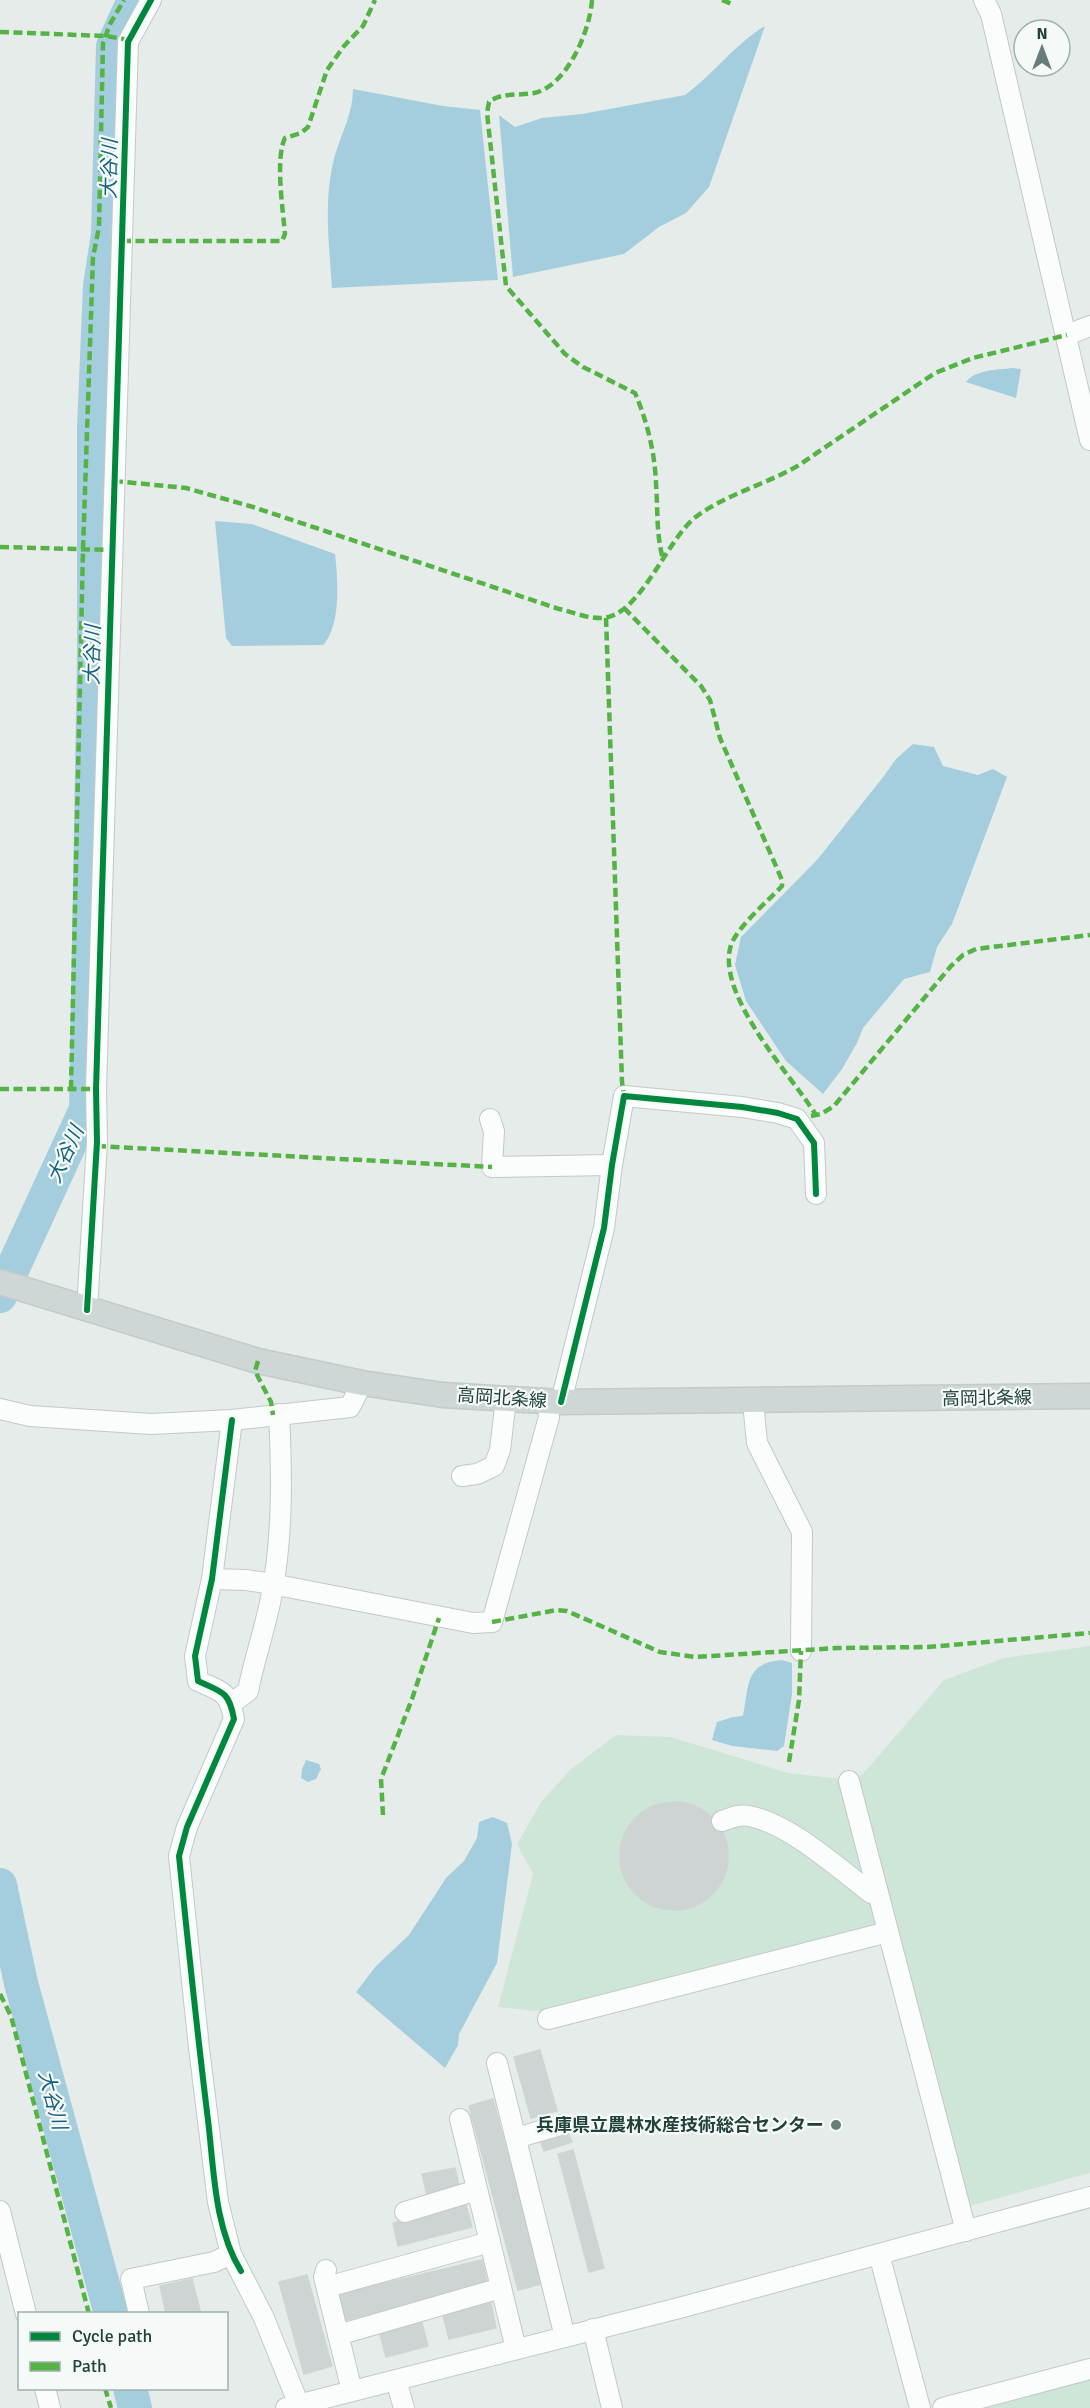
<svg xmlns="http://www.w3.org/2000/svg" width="1090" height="2408" font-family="Signika,'Noto Sans JP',sans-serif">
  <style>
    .green { fill: #cee6d8 }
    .water { fill: #a4cedd }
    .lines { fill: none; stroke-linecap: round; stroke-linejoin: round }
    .river { stroke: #a4cedd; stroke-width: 34 }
    .building { fill: #ced4d3; stroke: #ced5d3; stroke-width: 1.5 }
    .minor-casing { stroke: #c3c9c7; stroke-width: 22 }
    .major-casing { stroke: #c1cbca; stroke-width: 27 }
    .minor { stroke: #fbfcfc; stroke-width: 20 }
    .major { stroke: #ced7d6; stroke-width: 24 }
    .quiet { stroke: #55b346; stroke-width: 4.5; stroke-dasharray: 9 4.5; stroke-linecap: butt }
    .cycleway-casing { stroke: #f5faf8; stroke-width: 10 }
    .cycleway { stroke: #00873e; stroke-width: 6 }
    .poi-dot { fill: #667d7a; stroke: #f5faf8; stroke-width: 2 }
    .labels { text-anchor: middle; stroke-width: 4.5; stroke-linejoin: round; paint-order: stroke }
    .street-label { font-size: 18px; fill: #21413d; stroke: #f5faf8 }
    .poi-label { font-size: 18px; font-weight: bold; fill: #21413d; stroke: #f5faf8; text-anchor: end }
    .water-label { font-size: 20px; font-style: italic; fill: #166382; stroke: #f5faf8 }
  </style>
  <rect width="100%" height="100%" fill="#e6ecea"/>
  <g class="green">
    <polygon points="1090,1646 1090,2173 966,2207 855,1777 862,1775 944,1680 1004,1658"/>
    <polygon points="616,1735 671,1737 788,1773 841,1779 878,1926 546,2012 498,2007 533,1874 517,1844 542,1801 570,1770"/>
    <polygon points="1090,2375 1090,2408 967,2408"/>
  </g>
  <g class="water">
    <path d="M765 26 709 187 686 213 659 227 624 254 513 277 499 115 515 127 542 118 582 114 685 95C714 74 735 44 765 26Z"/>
    <path d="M353 89 443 106 480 110 498 280 332 288C329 244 323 198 335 155 342 132 353 113 353 89Z"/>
    <path d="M1013 368 1021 369 1016 398 966 382C976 369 998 370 1013 368Z"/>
    <path d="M215 521 252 524 335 554C338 581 341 625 323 645L232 646 226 638Z"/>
    <polygon points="913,744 934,747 943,766 978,775 993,769 1007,777 952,924 937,947 930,972 904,979 863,1028 857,1043 842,1069 823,1094 786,1061 746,1001 735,965 741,937 817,860 884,776 896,759"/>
    <path d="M782 1660 792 1663V1694L784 1746 777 1751 732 1746 712 1740 717 1722 733 1717 743 1716C749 1685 745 1663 782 1660Z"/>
    <polygon points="306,1760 319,1764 321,1769 316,1779 308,1782 301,1778 302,1769"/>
    <polygon points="493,1817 507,1823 512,1844 497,1963 459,2034 458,2045 445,2068 356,1992 376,1966 409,1935 446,1878 464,1861 477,1838 479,1822"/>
  </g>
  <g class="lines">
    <g class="river">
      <polyline points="0,1296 86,1109 94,655 94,427 100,286 108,234 113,46 134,0"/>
      <polyline points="0,1885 21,1983 111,2314"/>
      <polyline points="130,2388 135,2408"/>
    </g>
  </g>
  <g class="building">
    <circle cx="674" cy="1856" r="54"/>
    <polygon points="540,2050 557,2111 531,2118 514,2057"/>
    <polygon points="493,2099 542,2284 518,2290 469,2106"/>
    <polygon points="567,2130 572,2142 544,2151 540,2139"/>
    <polygon points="573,2150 604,2268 589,2272 558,2154"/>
    <polygon points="455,2168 460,2190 427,2196 422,2174"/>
    <polygon points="466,2205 472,2227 398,2246 393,2223"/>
    <polygon points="482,2260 488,2285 346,2320 339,2294"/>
    <polygon points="307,2275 332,2366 304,2374 279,2282"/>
    <polygon points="192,2279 201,2314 166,2314 160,2286"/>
    <polygon points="491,2303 496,2328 449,2339 443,2315"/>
    <polygon points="421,2320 428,2346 386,2357 379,2331"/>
  </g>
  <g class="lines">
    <g class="minor-casing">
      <g id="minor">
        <polyline points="984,0 991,14 1090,440"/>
        <polyline points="1067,335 1090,326"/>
        <polyline points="490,1119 494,1131 492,1167 612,1165"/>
        <polyline points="87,1310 97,1142 96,1089 128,42 151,0"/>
        <polyline points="561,1402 604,1228 612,1165 624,1096 742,1107 778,1113 797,1119 814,1143 816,1194"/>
        <polyline points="753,1402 757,1443 802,1532 801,1651"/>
        <polyline points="0,1409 30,1416 151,1424 232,1420 350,1407 362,1383"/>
        <path d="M232 1420 212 1579 195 1656 198 1681C222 1692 229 1691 234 1719L187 1827 179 1856 199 2048 218 2202 231 2254 264 2318 295 2395 297 2405"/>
        <polyline points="462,1476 477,1474 494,1466 500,1450 506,1399"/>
        <polyline points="212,1579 246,1580 272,1584 473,1623 492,1622 549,1417 548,1401"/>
        <path d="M231 1704 248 1691C254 1660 265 1629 271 1598 283 1538 282 1475 279 1414"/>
        <polyline points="849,1781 966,2231"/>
        <path d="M722 1821C731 1818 739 1814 749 1816 790 1824 838 1868 871 1893H878"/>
        <polyline points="548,2019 888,1932"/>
        <polyline points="497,2063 565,2337"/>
        <polyline points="460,2119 516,2349"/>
        <polyline points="516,2138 561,2125"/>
        <polyline points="0,2211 26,2314"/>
        <polyline points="405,2212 477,2190"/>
        <polyline points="879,2254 920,2408"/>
        <polyline points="326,2270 324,2277 352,2391"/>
        <polyline points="327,2287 490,2242"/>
        <polyline points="139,2314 131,2279 214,2262 231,2254"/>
        <polyline points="593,2329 612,2408"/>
        <polyline points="338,2335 501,2288"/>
        <polyline points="396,2380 404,2408"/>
        <polyline points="45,2388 50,2408"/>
        <polyline points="286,2408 679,2308 1090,2197"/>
        <polyline points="943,2408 1090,2369"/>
      </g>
    </g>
    <g class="major-casing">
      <polyline id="major" points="0,1282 258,1361 362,1383 443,1395 561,1402 1090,1396"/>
    </g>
    <use href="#minor" class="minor"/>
    <use href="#major" class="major"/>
    <g class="quiet">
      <path d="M592 0C590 31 567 86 534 93 519 96 501 92 489 102L487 113 506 286 565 354 583 367 635 393C647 421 655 453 656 484 658 510 656 534 663 559"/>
      <polyline points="722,0 732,4"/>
      <polyline points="0,32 106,36 129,40"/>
      <path d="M122 241H282L285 234C283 210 275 158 285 138L301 133 308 127 327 70 344 46 363 26 375 0"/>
      <path d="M114 481 186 488 253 507 559 609C573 612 588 619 603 618 641 615 667 538 697 516 727 494 767 484 799 465L935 373 973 358 1067 335"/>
      <polyline points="0,547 112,550"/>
      <path d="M624 608 701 686 710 700 720 738 782 880V886C768 901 738 926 731 945 715 995 792 1076 816 1115"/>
      <polyline points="606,618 622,1082 624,1096"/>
      <polyline points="0,1089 96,1089"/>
      <polyline points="71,1089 83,549 93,257 99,227 103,43 110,24 124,0"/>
      <polyline points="811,1116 821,1114 834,1106 951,966 963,955 976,949 1090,935"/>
      <polyline points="97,1146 492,1167"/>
      <polyline points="258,1361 255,1371 271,1402 273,1415"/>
      <polyline points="492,1622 557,1610 567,1611 660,1652 695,1657 837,1648 928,1647 1090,1633"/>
      <polyline points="789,1762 799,1700 801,1651"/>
      <polyline points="383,1815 381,1779 412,1699 439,1618"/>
      <polyline points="0,1994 11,2016 89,2314"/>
      <polyline points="105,2388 111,2408"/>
    </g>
    <g class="cycleway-casing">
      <g id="cycleway">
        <polyline points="87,1310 97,1142 96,1089 128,42 151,0"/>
        <polyline points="561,1402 604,1228 612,1165 624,1096 742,1107 778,1113 797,1119 814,1143 816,1194"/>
        <path d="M232 1420 212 1579 195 1656 198 1681C222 1692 229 1691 234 1719L187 1827 179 1856C188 1944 197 2032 208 2120 214 2169 214 2227 241 2271"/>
      </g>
    </g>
    <use href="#cycleway" class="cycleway"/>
  </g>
  <circle class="poi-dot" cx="836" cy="2125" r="6"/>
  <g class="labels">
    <g class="street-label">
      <text transform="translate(502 1398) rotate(4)" y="6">高岡北条線</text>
      <text transform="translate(987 1398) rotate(-1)" y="6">高岡北条線</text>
    </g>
    <g class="poi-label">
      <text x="824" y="2131">兵庫県立農林水産技術総合センター</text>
    </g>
    <g class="water-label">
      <text transform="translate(109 169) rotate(-89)" y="7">大谷川</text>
      <text transform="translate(92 655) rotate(-89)" y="7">大谷川</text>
      <text transform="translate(65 1154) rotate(-65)" y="7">大谷川</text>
      <text transform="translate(53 2100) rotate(75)" y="7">大谷川</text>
    </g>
  </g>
  <rect x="18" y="2312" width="210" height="78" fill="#f5faf8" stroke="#a0b0ad" stroke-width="1.5"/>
  <rect x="30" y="2332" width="30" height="9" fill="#00873e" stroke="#a0b0ad" stroke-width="1.5"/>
  <text x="72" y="2342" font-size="18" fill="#21413d">Cycle path</text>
  <rect x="30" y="2362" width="30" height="9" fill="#55b346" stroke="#a0b0ad" stroke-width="1.5"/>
  <text x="72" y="2372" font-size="18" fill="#21413d">Path</text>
  <g transform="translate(1042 48)"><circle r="28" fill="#f5faf8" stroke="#a0b0ad" stroke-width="1.5"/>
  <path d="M0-4.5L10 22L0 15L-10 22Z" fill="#667d7a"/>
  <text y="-9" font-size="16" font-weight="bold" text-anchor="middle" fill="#21413d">N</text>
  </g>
</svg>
